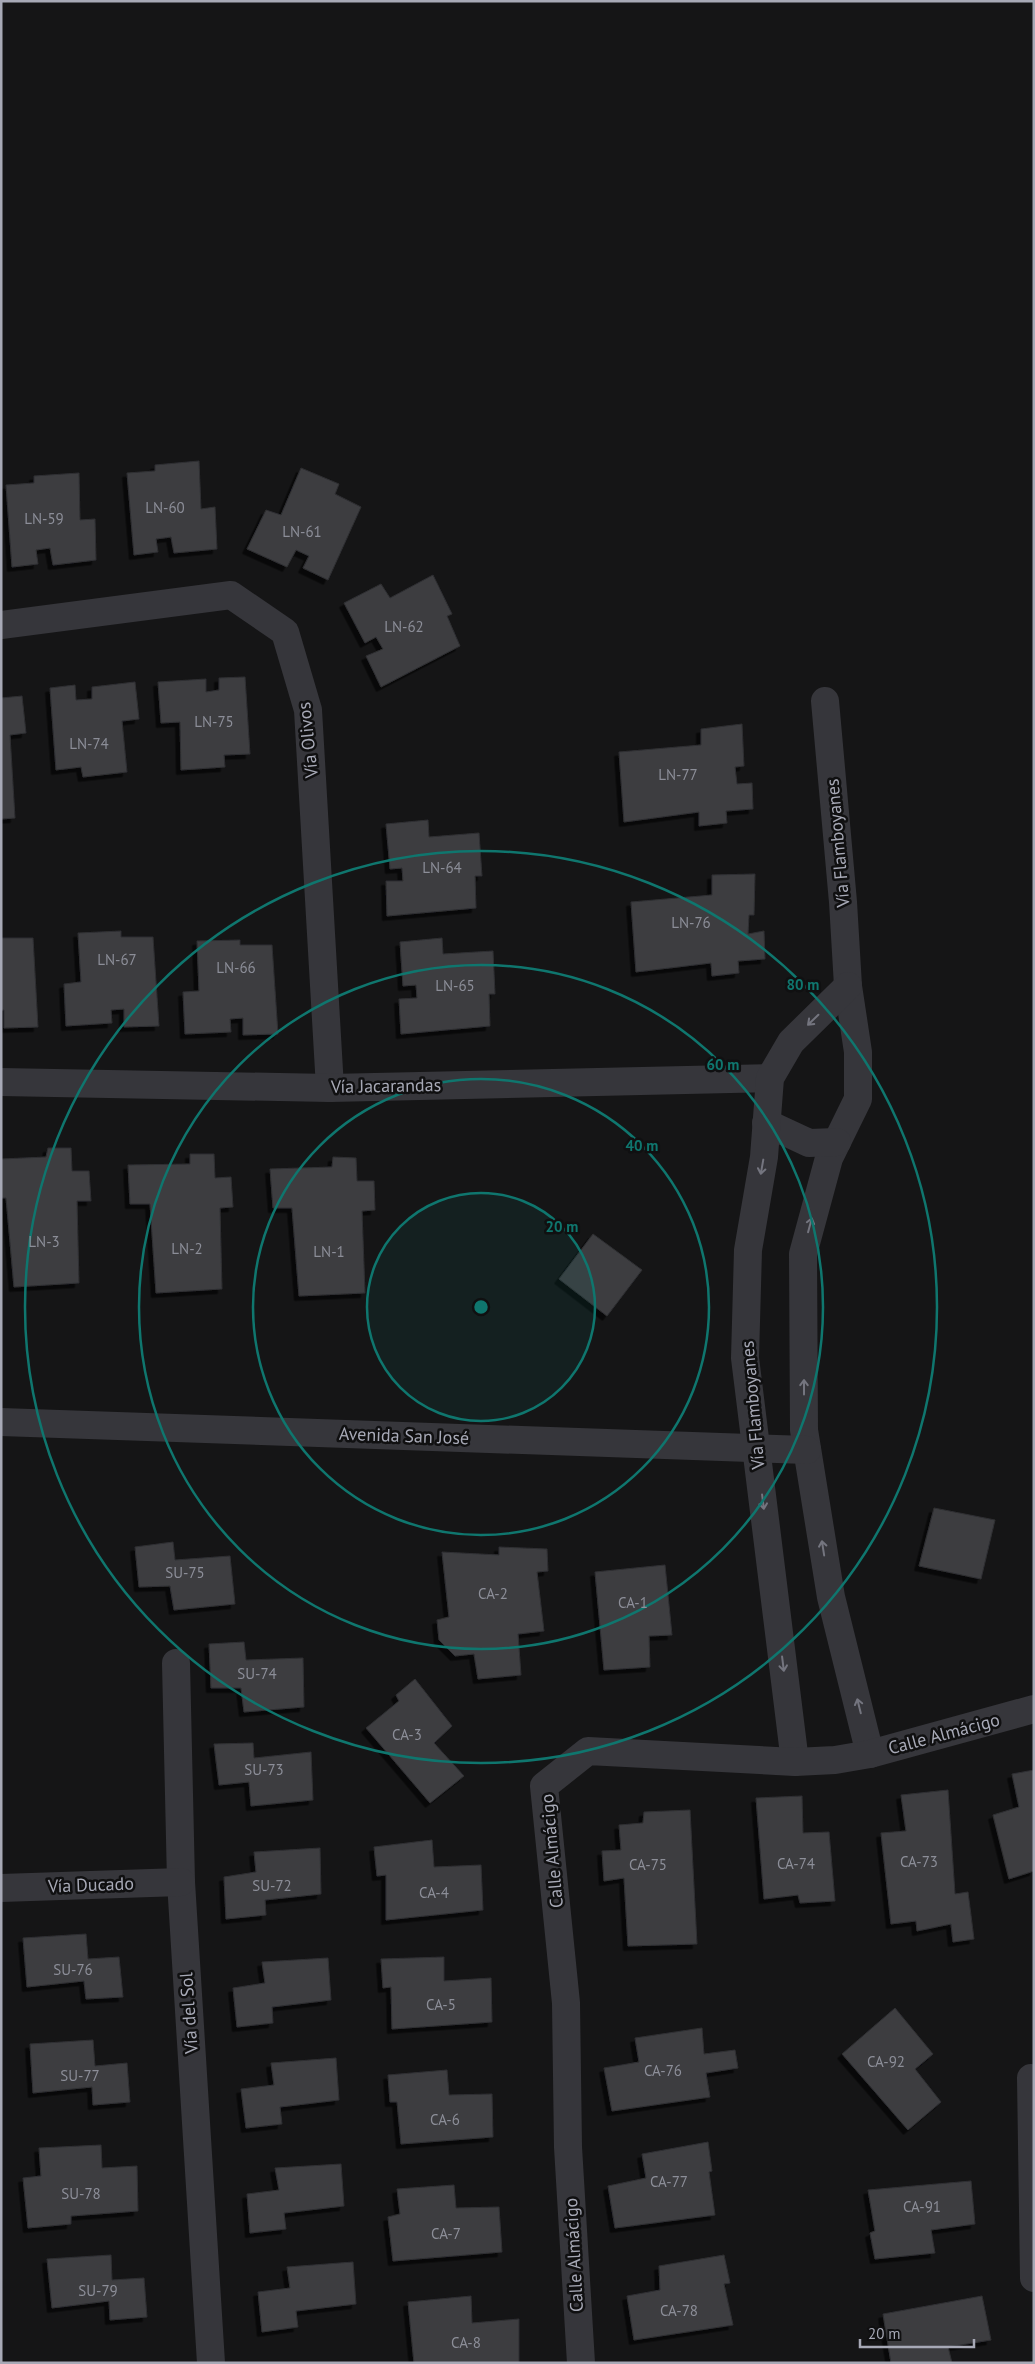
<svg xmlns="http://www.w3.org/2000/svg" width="1035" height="2364" font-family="'PT Sans',sans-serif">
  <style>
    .building { fill: #3c3d40; stroke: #2f2f32; filter: url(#shadow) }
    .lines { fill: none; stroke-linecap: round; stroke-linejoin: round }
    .minor { stroke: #36363b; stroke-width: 28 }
    .tertiary { stroke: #36363b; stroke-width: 28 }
    .oneway { stroke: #74757f }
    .ring { fill: none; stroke: #0f766e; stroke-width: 2.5 }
    .labels { text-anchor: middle; stroke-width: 5; stroke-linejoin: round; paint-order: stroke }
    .number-label { font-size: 15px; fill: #8c8e98 }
    .street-label { font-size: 18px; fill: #a7a9b6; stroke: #101011 }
    .centre { fill: #0f766e; stroke: #101011; stroke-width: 2.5 }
    .ring-label { font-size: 15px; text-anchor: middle; font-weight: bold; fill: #0f766e; stroke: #101011; stroke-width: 5; stroke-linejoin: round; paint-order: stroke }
  </style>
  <defs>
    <filter id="shadow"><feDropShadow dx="-4.5" dy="4.5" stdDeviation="0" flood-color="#0009"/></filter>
  </defs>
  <rect width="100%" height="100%" fill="#151516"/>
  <g class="building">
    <polygon points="199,461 201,509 215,507 217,549 174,553 171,537 156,539 158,552 134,555 127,473 155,471 155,465"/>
    <polygon points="301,468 339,484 335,494 361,507 328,580 303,568 309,556 296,550 287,567 247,549 266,510 281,515"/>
    <polygon points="79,473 80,520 95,519 96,560 53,565 50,548 36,550 38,564 12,567 6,485 34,483 34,476"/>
    <polygon points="433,575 452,614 447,616 460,646 381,687 366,656 383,649 376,637 365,643 344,603 381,584 390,598"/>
    <polygon points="245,677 250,754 224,755 225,767 181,770 180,722 161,723 158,682 206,679 206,692 219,690 219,678"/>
    <polygon points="135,682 139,719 122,721 127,772 83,777 81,767 56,770 50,688 75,685 76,700 92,699 92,687"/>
    <polygon points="22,696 26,733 10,735 15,818 1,819 1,698"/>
    <polygon points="742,724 744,766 735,767 737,784 752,783 753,809 726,811 727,823 699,826 699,812 624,822 619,752 701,745 701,729"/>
    <polygon points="428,820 429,837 479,833 482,876 475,876 476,908 387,916 386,881 403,881 402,868 390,869 386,824"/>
    <polygon points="755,874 754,915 749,915 748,934 764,931 765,959 738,961 739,973 712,976 711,963 636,972 631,902 712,895 712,875"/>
    <polygon points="121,931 121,937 153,937 159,1026 124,1027 124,1009 111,1010 112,1023 66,1026 64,984 81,982 78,933"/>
    <polygon points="1,938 33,938 38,1027 4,1028 4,1010 1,1010"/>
    <polygon points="442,938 443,954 493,951 495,994 489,994 490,1026 401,1034 399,999 417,998 416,985 403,986 400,942"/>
    <polygon points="240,940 240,945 272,945 278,1034 243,1035 243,1018 230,1019 231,1032 185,1034 183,992 199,991 197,941"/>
    <polygon points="48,1148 71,1148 72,1171 89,1171 91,1201 77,1201 79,1283 14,1287 6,1198 1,1198 1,1159 46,1157"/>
    <polygon points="190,1154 214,1154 215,1178 231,1177 233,1207 220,1208 222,1289 156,1293 150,1204 130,1204 128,1165 190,1164"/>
    <polygon points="333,1157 356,1158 357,1181 374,1181 375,1210 362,1211 365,1293 299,1296 292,1208 273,1208 270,1169 332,1167"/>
    <polygon points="593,1234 642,1270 607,1316 559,1279"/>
    <polygon points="934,1508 995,1520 981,1579 919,1566"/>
    <polygon points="173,1542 175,1560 230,1556 235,1604 174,1610 170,1586 139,1587 135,1547"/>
    <polygon points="499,1547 547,1549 548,1571 537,1572 544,1631 518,1634 521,1675 478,1679 474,1654 455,1656 439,1640 437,1620 449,1617 442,1552 499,1555"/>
    <polygon points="665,1565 672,1635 649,1636 650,1667 604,1670 595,1572"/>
    <polygon points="244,1642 246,1660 303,1658 304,1707 244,1712 241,1688 211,1688 209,1644"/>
    <polygon points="415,1679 452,1726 434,1743 464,1776 430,1803 366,1728 399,1701 396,1695"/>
    <polygon points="253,1743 254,1758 311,1752 313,1800 251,1806 249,1782 219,1785 214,1744"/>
    <polygon points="1034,1770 1034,1871 1009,1879 993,1815 1019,1807 1012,1774"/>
    <polygon points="948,1790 955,1894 968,1892 974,1939 953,1942 951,1924 917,1931 916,1921 891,1924 881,1833 906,1831 901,1795"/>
    <polygon points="802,1796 803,1833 829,1832 835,1901 800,1903 798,1895 764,1899 756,1798"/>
    <polygon points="690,1810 697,1944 628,1946 624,1878 604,1881 602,1851 621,1850 619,1825 643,1823 644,1812"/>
    <polygon points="432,1840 434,1867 481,1865 483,1910 386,1920 386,1875 377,1876 374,1847"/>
    <polygon points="320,1848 321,1894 265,1900 266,1915 226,1919 224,1877 256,1872 254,1852"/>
    <polygon points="86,1934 88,1959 119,1957 123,1997 86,1999 84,1981 27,1987 23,1938"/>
    <polygon points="444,1957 444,1981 491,1978 492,2022 392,2029 391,1987 383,1988 381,1959"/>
    <polygon points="328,1958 331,2000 272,2007 273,2023 237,2027 233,1988 265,1983 262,1962"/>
    <polygon points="895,2008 933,2054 915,2069 941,2102 908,2130 842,2054"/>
    <polygon points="702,2028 704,2054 735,2050 738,2068 706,2073 710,2097 612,2111 604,2068 639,2062 635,2038"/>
    <polygon points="93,2040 95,2066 127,2063 130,2102 93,2105 92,2087 33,2093 30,2044"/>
    <polygon points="336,2058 339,2100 280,2107 282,2124 246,2128 241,2089 274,2085 271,2063"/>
    <polygon points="447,2070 449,2095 492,2094 493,2137 401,2144 397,2102 390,2102 388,2075"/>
    <polygon points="708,2142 712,2171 709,2172 715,2215 615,2228 608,2186 646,2178 642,2154"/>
    <polygon points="101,2145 102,2168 137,2166 138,2211 71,2216 71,2224 28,2228 23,2178 41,2176 39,2148"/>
    <polygon points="341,2164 344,2206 284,2213 286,2229 250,2233 247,2194 279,2190 275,2168"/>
    <polygon points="971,2181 975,2224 931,2230 935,2253 875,2259 870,2233 875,2231 868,2190"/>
    <polygon points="454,2185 456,2208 499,2207 502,2252 393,2261 388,2217 400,2214 397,2189"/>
    <polygon points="111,2255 112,2280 144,2278 147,2317 110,2320 109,2301 52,2308 47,2259"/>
    <polygon points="724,2255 730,2283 724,2284 733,2325 634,2340 627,2296 660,2290 659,2266"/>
    <polygon points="353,2262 356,2304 296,2311 298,2327 262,2332 258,2292 290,2288 287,2267"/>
    <polygon points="471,2296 472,2323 519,2319 519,2363 414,2363 408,2302"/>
    <polygon points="982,2296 991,2340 948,2347 952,2363 891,2363 883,2314"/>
  </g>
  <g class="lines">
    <g class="minor">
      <polyline points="1,625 231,595 285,632 308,710 330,1088"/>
      <polyline points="825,701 843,902 848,986 858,1052 858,1099 829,1158 803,1254 804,1430 831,1597 870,1754"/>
      <polyline points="1,1082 330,1088 770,1078"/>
      <polyline points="766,1123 809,1143 837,1142"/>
      <polyline points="176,1663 181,1882 211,2363"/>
      <polyline points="795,1762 745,1358 748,1250 764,1157 770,1078 791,1042 848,986"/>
      <polyline points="1,1888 181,1882"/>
      <polyline points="1031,2078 1034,2278"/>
      <polyline points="581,2363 568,2147 566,2003 544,1786 588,1751 795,1762 835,1760 870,1754 1034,1709"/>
    </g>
    <polyline class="tertiary" points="1,1422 807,1450"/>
  </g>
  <defs><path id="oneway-shaft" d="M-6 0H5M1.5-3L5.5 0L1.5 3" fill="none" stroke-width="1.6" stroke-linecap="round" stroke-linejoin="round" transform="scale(1.25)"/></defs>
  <g class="oneway">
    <use href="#oneway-shaft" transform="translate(813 1020) rotate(136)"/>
    <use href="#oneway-shaft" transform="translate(762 1167) rotate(100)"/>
    <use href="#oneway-shaft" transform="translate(810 1225) rotate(-75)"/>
    <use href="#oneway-shaft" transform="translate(804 1387) rotate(-90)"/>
    <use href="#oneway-shaft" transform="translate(763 1502) rotate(83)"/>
    <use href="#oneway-shaft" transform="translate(823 1548) rotate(-99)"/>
    <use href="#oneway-shaft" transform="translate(783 1664) rotate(83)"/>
    <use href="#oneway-shaft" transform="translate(859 1706) rotate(-104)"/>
  </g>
  <circle cx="481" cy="1307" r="114" fill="#0f766e" fill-opacity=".12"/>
  <g class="ring">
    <circle cx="481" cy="1307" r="114"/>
    <circle cx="481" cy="1307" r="228"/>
    <circle cx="481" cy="1307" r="342"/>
    <circle cx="481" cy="1307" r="456"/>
  </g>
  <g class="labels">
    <g class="number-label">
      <text x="165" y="513">LN-60</text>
      <text x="44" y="524">LN-59</text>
      <text x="302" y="537">LN-61</text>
      <text x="404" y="632">LN-62</text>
      <text x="214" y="727">LN-75</text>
      <text x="89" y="749">LN-74</text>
      <text x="678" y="780">LN-77</text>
      <text x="442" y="873">LN-64</text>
      <text x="691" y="928">LN-76</text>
      <text x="117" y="965">LN-67</text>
      <text x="236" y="973">LN-66</text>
      <text x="455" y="991">LN-65</text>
      <text x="44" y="1247">LN-3</text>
      <text x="187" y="1254">LN-2</text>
      <text x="329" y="1257">LN-1</text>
      <text x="185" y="1578">SU-75</text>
      <text x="493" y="1599">CA-2</text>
      <text x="633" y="1608">CA-1</text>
      <text x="257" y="1679">SU-74</text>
      <text x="407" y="1740">CA-3</text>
      <text x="264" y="1775">SU-73</text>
      <text x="919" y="1867">CA-73</text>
      <text x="796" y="1869">CA-74</text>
      <text x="648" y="1870">CA-75</text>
      <text x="272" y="1891">SU-72</text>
      <text x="434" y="1898">CA-4</text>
      <text x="73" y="1975">SU-76</text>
      <text x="441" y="2010">CA-5</text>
      <text x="886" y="2067">CA-92</text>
      <text x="663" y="2076">CA-76</text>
      <text x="80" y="2081">SU-77</text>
      <text x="445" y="2125">CA-6</text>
      <text x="669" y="2187">CA-77</text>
      <text x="81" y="2199">SU-78</text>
      <text x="922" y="2212">CA-91</text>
      <text x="446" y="2239">CA-7</text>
      <text x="98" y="2296">SU-79</text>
      <text x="679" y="2316">CA-78</text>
      <text x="466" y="2348">CA-8</text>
    </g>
    <g class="street-label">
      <text transform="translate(308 740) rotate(-96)" y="6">Vía Olivos</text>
      <text transform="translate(838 843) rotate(-95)" y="6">Vía Flamboyanes</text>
      <text transform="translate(386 1086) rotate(-1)" y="6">Vía Jacarandas</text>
      <text transform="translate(753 1405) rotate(-95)" y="6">Vía Flamboyanes</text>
      <text transform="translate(404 1436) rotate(2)" y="6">Avenida San José</text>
      <text transform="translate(944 1734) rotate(-15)" y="6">Calle Almácigo</text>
      <text transform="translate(552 1851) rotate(-95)" y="6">Calle Almácigo</text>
      <text transform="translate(91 1885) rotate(-2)" y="6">Vía Ducado</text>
      <text transform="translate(189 2013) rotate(-94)" y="6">Vía del Sol</text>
      <text transform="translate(574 2255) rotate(-93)" y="6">Calle Almácigo</text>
    </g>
  </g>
  <circle cx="481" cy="1307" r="8" class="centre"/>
  <g class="ring-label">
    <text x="803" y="990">80 m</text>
    <text x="723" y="1070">60 m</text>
    <text x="642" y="1151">40 m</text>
    <text x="562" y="1232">20 m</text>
  </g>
  <rect width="1035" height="2364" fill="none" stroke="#a7a9b6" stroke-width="5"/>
  <path d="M860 2339v8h114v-8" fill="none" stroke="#a7a9b6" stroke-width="2.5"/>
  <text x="868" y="2339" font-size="15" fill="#a7a9b6" stroke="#101011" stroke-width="4" paint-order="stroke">20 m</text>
</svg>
